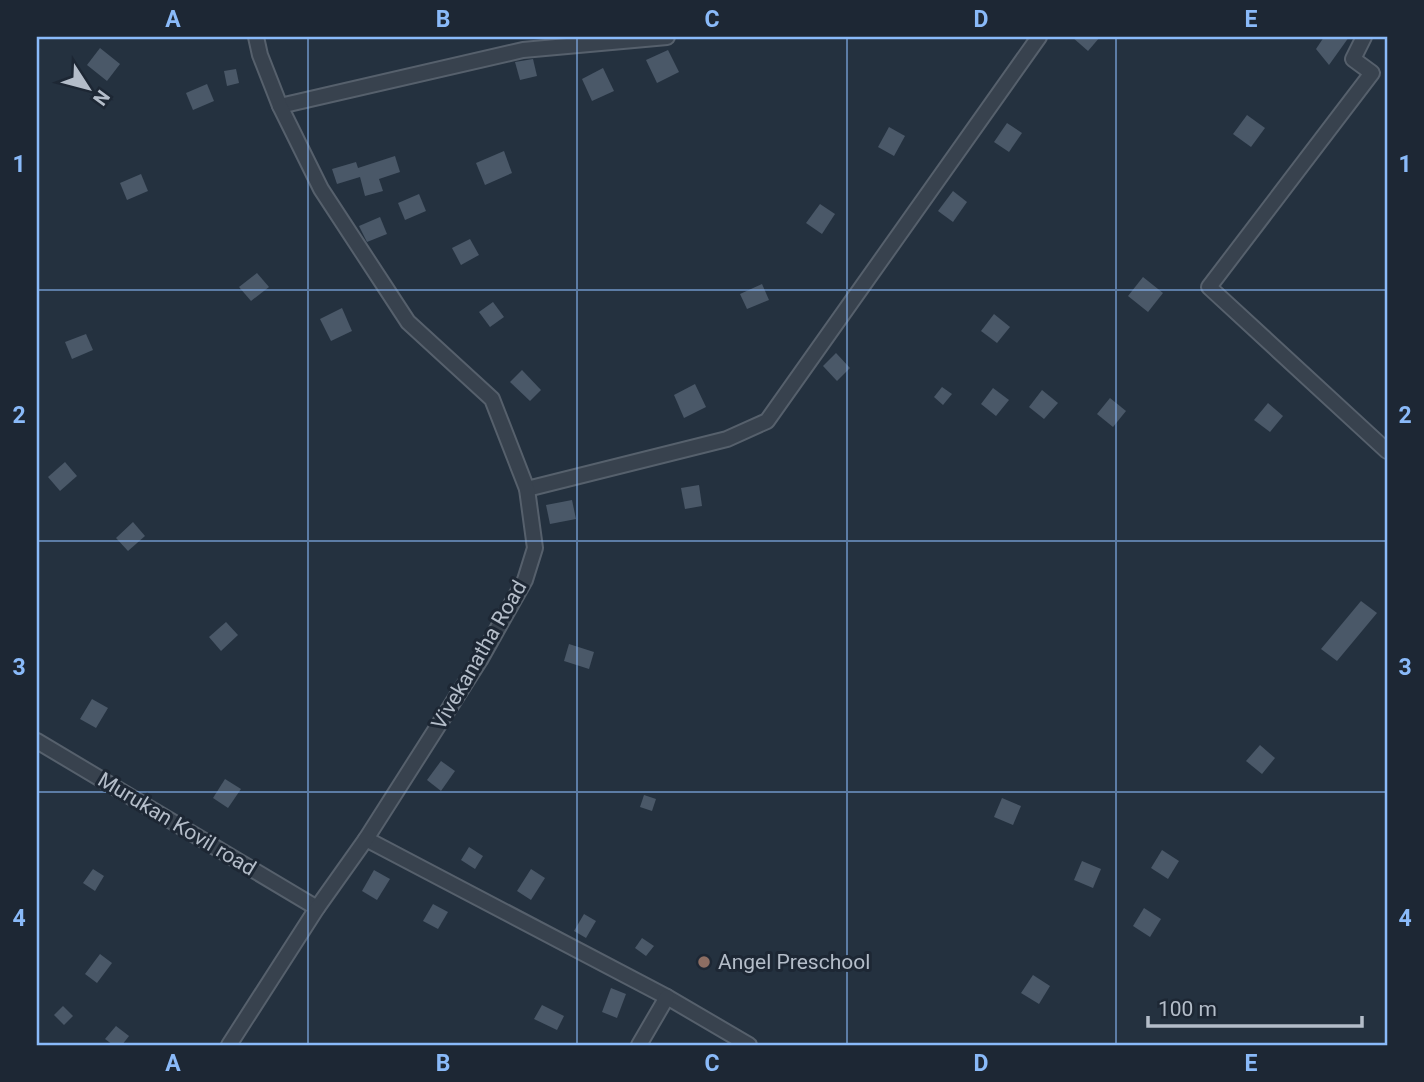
<svg xmlns="http://www.w3.org/2000/svg" width="1424" height="1082" font-family="Roboto,sans-serif">
  <style>
    .building { fill: #4a5868 }
    .lines { fill: none; stroke-linecap: round; stroke-linejoin: round }
    .minor-casing { stroke: #56606c; stroke-width: 18 }
    .minor { stroke: #38424e; stroke-width: 14 }
    .grid { fill: none; stroke: #8abaf9; stroke-width: 2; stroke-opacity: 0.55 }
    .education-dot { fill: #8d6e63; stroke: #1d2734; stroke-width: 2.5 }
    .labels { text-anchor: middle; stroke-width: 6; stroke-linejoin: round; paint-order: stroke }
    .street-label { font-size: 21px; fill: #b4bdc9; stroke: #1d2734 }
    .poi-label { font-size: 21px; fill: #b4bdc9; stroke: #1d2734; text-anchor: start }
    .neatline { fill: none; stroke: #8abaf9; stroke-width: 2.5 }
    .grid-label { font-size: 23px; text-anchor: middle; font-weight: bold; fill: #8abaf9 }
  </style>
  <rect width="100%" height="100%" fill="#24313f"/>
  <g class="building">
    <polygon points="1072,37 1100,37 1088,51"/>
    <polygon points="1324,37 1349,37 1329,65 1316,49"/>
    <polygon points="100,48 120,64 107,81 87,65"/>
    <polygon points="668,50 679,72 657,83 646,60"/>
    <polygon points="533,59 537,76 520,80 515,62"/>
    <polygon points="603,68 614,91 592,101 582,79"/>
    <polygon points="236,69 239,83 227,86 224,71"/>
    <polygon points="207,84 214,101 193,110 186,93"/>
    <polygon points="1247,115 1265,128 1251,147 1233,134"/>
    <polygon points="1007,123 1022,133 1009,152 994,142"/>
    <polygon points="889,127 905,136 894,156 878,147"/>
    <polygon points="504,151 512,173 485,185 476,163"/>
    <polygon points="395,156 400,172 379,179 383,191 365,196 360,177 337,184 332,169 356,162 358,168"/>
    <polygon points="141,174 148,191 127,200 120,183"/>
    <polygon points="953,191 967,202 953,222 938,211"/>
    <polygon points="419,194 426,211 405,220 398,203"/>
    <polygon points="820,204 835,214 822,234 806,223"/>
    <polygon points="380,217 387,234 367,242 359,226"/>
    <polygon points="470,239 479,255 461,265 452,248"/>
    <polygon points="257,273 269,287 251,301 239,287"/>
    <polygon points="1143,277 1163,293 1148,312 1128,296"/>
    <polygon points="762,284 769,300 747,309 740,294"/>
    <polygon points="493,302 504,317 490,327 479,312"/>
    <polygon points="342,308 352,331 331,341 320,319"/>
    <polygon points="994,314 1010,327 997,343 981,331"/>
    <polygon points="86,334 93,350 72,359 65,342"/>
    <polygon points="836,353 850,368 837,381 823,366"/>
    <polygon points="522,370 541,390 530,401 510,382"/>
    <polygon points="695,384 706,407 684,418 674,395"/>
    <polygon points="942,387 952,394 943,405 934,397"/>
    <polygon points="993,388 1009,400 996,416 981,404"/>
    <polygon points="1042,390 1058,403 1044,419 1029,407"/>
    <polygon points="1110,398 1126,411 1113,427 1097,414"/>
    <polygon points="1268,403 1283,416 1270,432 1254,420"/>
    <polygon points="65,462 77,476 60,491 48,477"/>
    <polygon points="699,485 702,506 685,509 681,488"/>
    <polygon points="572,500 576,519 550,524 546,505"/>
    <polygon points="133,522 145,536 128,551 116,538"/>
    <polygon points="1361,601 1377,613 1337,661 1321,649"/>
    <polygon points="226,622 238,635 221,651 209,637"/>
    <polygon points="569,644 594,652 589,669 564,661"/>
    <polygon points="92,699 108,708 96,728 80,719"/>
    <polygon points="1260,745 1275,758 1262,774 1246,761"/>
    <polygon points="441,761 455,771 441,791 427,780"/>
    <polygon points="225,779 241,789 228,808 213,798"/>
    <polygon points="644,795 656,799 652,811 640,807"/>
    <polygon points="1002,798 1021,806 1013,825 994,817"/>
    <polygon points="469,847 483,856 475,869 461,860"/>
    <polygon points="1162,850 1179,861 1168,879 1151,868"/>
    <polygon points="1082,861 1101,869 1093,888 1074,880"/>
    <polygon points="93,869 104,876 95,891 83,883"/>
    <polygon points="531,869 545,878 531,900 517,891"/>
    <polygon points="374,870 390,879 377,900 362,891"/>
    <polygon points="433,904 448,912 438,929 423,921"/>
    <polygon points="1144,908 1161,919 1150,937 1133,926"/>
    <polygon points="584,914 596,921 586,938 574,931"/>
    <polygon points="642,938 654,946 646,956 635,948"/>
    <polygon points="100,954 112,963 97,983 85,974"/>
    <polygon points="1033,975 1050,986 1039,1004 1021,993"/>
    <polygon points="611,988 626,994 617,1018 602,1012"/>
    <polygon points="542,1005 564,1016 557,1030 534,1019"/>
    <polygon points="63,1006 73,1016 64,1025 54,1015"/>
    <polygon points="116,1026 129,1036 122,1045 113,1045 105,1039"/>
  </g>
  <g class="lines">
    <g class="minor-casing">
      <g id="minor">
        <polyline points="1364,37 1353,59 1372,73 1209,287 1387,451"/>
        <polyline points="280,106 523,50 667,37"/>
        <polyline points="527,489 727,439 767,421 1039,37"/>
        <polyline points="37,741 317,908"/>
        <polyline points="366,839 667,997 749,1045"/>
        <polyline points="229,1045 317,908 366,839 480,660 525,580 535,548 527,489 492,399 408,322 321,189 280,106 260,55 256,37"/>
        <polyline points="639,1045 667,997"/>
      </g>
    </g>
    <use href="#minor" class="minor"/>
  </g>
  <path class="grid" d="M308 37V1045M577 37V1045M847 37V1045M1116 37V1045M37 290H1387M37 541H1387M37 792H1387"/>
  <circle class="education-dot" cx="704" cy="962" r="7"/>
  <g class="labels">
    <g class="street-label">
      <text transform="translate(479 655) rotate(-60)" y="7">Vivekanatha Road</text>
      <text transform="translate(177 824) rotate(31)" y="7">Murukan Kovil road</text>
    </g>
    <g class="poi-label">
      <text x="718" y="969">Angel Preschool</text>
    </g>
  </g>
  <rect width="1424" height="1082" fill="none" stroke="#1d2734" stroke-width="77"/>
  <g transform="translate(88 88) rotate(126)" stroke="#1d2734" stroke-width="5" paint-order="stroke">
  <path d="M0-5L12 26L0 18L-12 26Z" fill="#b4bdc9"/>
  <text y="-10" font-size="19" font-weight="bold" text-anchor="middle" fill="#b4bdc9">N</text>
  </g>
  <path d="M1148 1016v10h214v-10" fill="none" stroke="#b4bdc9" stroke-width="3.5"/>
  <text x="1158" y="1016" font-size="21" fill="#b4bdc9" stroke="#1d2734" stroke-width="5" paint-order="stroke">100 m</text>
  <rect x="38" y="38" width="1348" height="1006" class="neatline"/>
  <g class="grid-label">
    <text x="173" y="27">A</text>
    <text x="443" y="27">B</text>
    <text x="712" y="27">C</text>
    <text x="981" y="27">D</text>
    <text x="1251" y="27">E</text>
    <text x="19" y="172">1</text>
    <text x="1405" y="172">1</text>
    <text x="19" y="423">2</text>
    <text x="1405" y="423">2</text>
    <text x="19" y="675">3</text>
    <text x="1405" y="675">3</text>
    <text x="19" y="926">4</text>
    <text x="1405" y="926">4</text>
    <text x="173" y="1071">A</text>
    <text x="443" y="1071">B</text>
    <text x="712" y="1071">C</text>
    <text x="981" y="1071">D</text>
    <text x="1251" y="1071">E</text>
  </g>
</svg>
